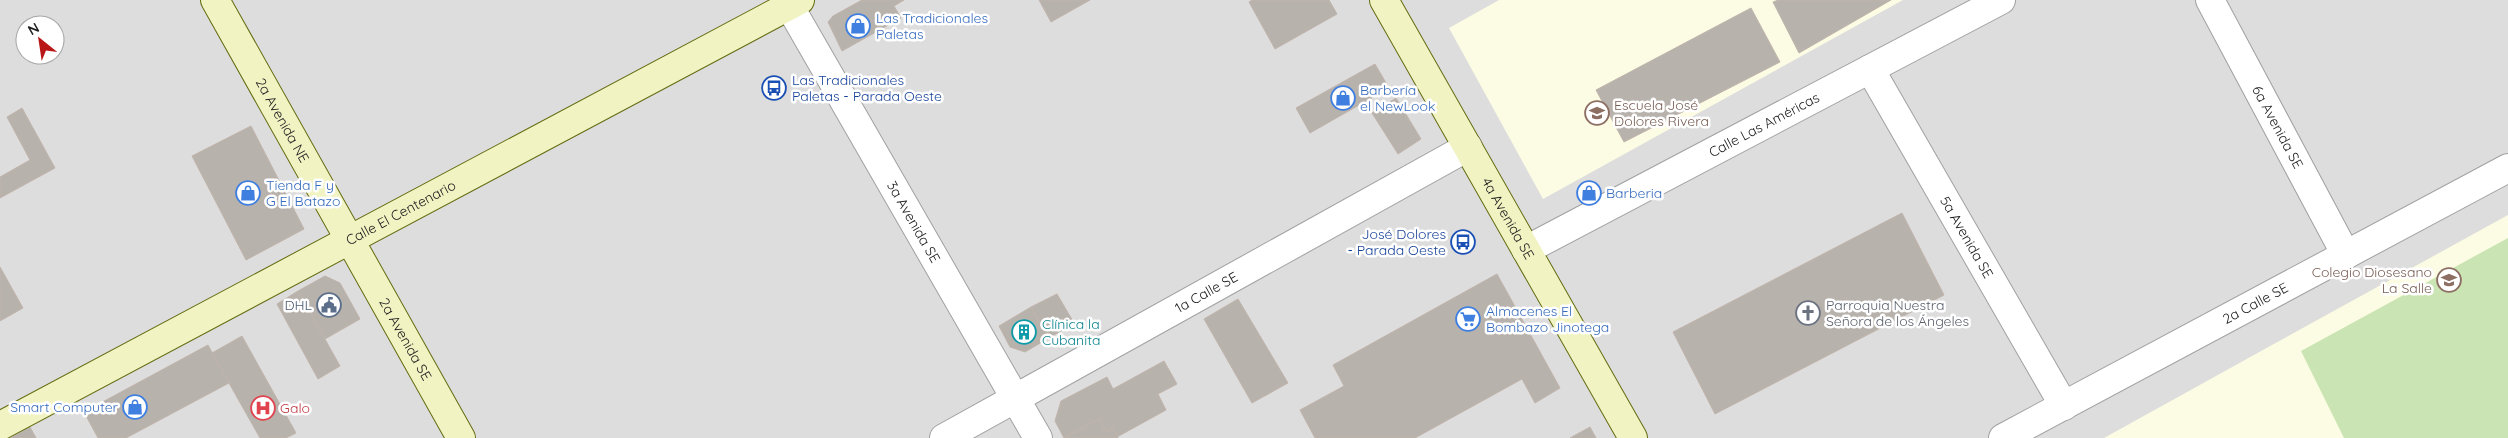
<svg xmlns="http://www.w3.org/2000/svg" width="2508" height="438" font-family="Quicksand,sans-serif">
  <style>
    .residential { fill: #dedddd; fill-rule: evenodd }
    .education { fill: #fcfce4 }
    .grass { fill: #cbe4b3 }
    .building { fill: #b8b2ad; stroke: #c0b4ab }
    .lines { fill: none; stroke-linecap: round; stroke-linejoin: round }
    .street-casing { stroke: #a1a1a1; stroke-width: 30 }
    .secondary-casing { stroke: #636c11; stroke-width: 30 }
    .street { stroke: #fff; stroke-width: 28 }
    .secondary { stroke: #f1f3c2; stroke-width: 28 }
    .labels { text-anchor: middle; stroke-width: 5; stroke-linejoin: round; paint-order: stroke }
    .shop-label { font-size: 14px; fill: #366cbe; stroke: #fff; text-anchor: start }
    .transit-label { font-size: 14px; fill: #164399; stroke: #fff; text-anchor: start }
    .education-label { font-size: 14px; fill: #785e54; stroke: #fff; text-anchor: start }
    .street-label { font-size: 14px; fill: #202020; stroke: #fff }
    .service-label { font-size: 14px; fill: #4e5e75; stroke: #fff; text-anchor: end }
    .worship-label { font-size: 14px; fill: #5b616d; stroke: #fff; text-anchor: start }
    .culture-label { font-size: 14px; fill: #0d838f; stroke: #fff; text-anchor: start }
    .health-label { font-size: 14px; fill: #be3a42; stroke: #fff; text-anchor: start }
  </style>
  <rect width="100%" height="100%" fill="#efede7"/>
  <path class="residential" d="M0 0H2508V438H0ZM25 25H55V55H25Z"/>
  <g class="education">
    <polygon points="1499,0 1903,0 1543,199 1449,28"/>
    <polygon points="2508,215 2508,438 2104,438 2272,345"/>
  </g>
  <polygon class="grass" points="2508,238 2508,438 2344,438 2301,351"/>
  <g class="building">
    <polygon points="862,0 904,0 894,6 901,18 842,51 828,22 833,16"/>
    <polygon points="1039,0 1090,0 1051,22"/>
    <polygon points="1252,0 1329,0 1337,14 1275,49 1249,2"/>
    <polygon points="1778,0 1891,0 1799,53 1773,2"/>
    <polygon points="1751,8 1780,62 1624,142 1596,90"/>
    <polygon points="1375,64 1389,88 1310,133 1296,108"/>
    <polygon points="1396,98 1421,139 1398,154 1372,113"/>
    <polygon points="22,108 55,168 0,198 0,177 30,160 7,117"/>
    <polygon points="251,126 304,229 246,260 192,156"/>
    <polygon points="1902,213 1944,295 1715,414 1673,332"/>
    <polygon points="0,267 23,308 0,321"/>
    <polygon points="1497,274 1560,388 1535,403 1522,379 1415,438 1315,438 1300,410 1344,386 1333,365"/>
    <polygon points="325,276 340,283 360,319 325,339 298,291"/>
    <polygon points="298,291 340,366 318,379 277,304"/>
    <polygon points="1057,294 1074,323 1049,338 1031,307"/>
    <polygon points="1238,299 1288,383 1252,403 1204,319"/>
    <polygon points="1031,307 1049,338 1025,352 1010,347 999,326"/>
    <polygon points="242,336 296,433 286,438 260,438 212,353"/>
    <polygon points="208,345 229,383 126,438 98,438 84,412"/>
    <polygon points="1164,361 1177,384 1158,394 1166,410 1117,437 1113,428 1106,432 1099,419 1064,438 1055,421 1061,401 1107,377 1113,389"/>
    <polygon points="1099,419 1106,432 1113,428 1118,438 1064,438"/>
    <polygon points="30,427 36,438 11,438"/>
    <polygon points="1590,427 1596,438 1570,438"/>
  </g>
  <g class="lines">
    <g class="street-casing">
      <g id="street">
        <path id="s1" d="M786 0 1038 438"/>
        <path id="s2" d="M2210 0 2346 255"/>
        <path id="s3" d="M1870 69 2064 406"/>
        <path id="s4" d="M1526 250 2001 0"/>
        <path id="s5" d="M944 438 1468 147"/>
        <path id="s6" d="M2003 438 2508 168"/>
      </g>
    </g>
    <g class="secondary-casing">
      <g id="secondary">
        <path id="s7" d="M215 0 461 438"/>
        <path id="s8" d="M1384 0 1633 438"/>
        <path id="s9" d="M0 426 800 0"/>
      </g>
    </g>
    <use href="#street" class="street"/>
    <use href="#secondary" class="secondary"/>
  </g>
  <defs>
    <g id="shop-ring" transform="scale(1.25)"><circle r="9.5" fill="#fff" stroke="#3f7fe0" stroke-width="1.5"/><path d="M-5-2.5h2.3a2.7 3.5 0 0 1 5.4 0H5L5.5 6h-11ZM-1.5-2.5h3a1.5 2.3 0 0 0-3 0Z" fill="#3f7fe0"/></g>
    <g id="bus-ring" transform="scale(1.25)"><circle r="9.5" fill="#fff" stroke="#1a4fb4" stroke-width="1.5"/><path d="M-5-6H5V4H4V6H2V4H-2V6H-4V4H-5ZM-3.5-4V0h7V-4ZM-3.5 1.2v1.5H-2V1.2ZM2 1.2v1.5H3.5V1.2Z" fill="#1a4fb4"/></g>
    <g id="university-ring" transform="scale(1.25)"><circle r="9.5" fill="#fff" stroke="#8d6e63" stroke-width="1.5"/><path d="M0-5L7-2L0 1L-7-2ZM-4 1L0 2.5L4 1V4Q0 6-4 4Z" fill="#8d6e63"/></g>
    <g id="civic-ring" transform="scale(1.25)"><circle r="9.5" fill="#fff" stroke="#5c6f8a" stroke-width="1.5"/><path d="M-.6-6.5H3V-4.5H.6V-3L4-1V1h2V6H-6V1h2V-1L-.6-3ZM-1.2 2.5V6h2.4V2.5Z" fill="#5c6f8a"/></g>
    <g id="church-ring" transform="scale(1.25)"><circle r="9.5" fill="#fff" stroke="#6b7280" stroke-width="1.5"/><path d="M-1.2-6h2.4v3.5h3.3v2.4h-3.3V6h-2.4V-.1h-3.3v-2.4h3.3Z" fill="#6b7280"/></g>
    <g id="supermarket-ring" transform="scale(1.25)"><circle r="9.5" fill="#fff" stroke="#3f7fe0" stroke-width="1.5"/><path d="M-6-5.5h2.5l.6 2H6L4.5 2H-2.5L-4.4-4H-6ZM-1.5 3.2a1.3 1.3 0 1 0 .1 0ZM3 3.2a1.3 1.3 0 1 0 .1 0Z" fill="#3f7fe0"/></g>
    <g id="building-ring" transform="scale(1.25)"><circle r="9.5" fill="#fff" stroke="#0f9aa8" stroke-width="1.5"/><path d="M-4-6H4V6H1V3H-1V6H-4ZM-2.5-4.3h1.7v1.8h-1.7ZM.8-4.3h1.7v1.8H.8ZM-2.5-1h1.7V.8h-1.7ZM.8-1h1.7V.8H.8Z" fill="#0f9aa8"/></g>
    <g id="hospital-ring" transform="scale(1.25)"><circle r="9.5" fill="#fff" stroke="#e0444e" stroke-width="1.5"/><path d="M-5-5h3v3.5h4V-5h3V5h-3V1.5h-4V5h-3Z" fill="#e0444e"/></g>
  </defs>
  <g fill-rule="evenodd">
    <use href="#shop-ring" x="858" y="26"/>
    <use href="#bus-ring" x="774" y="88"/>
    <use href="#shop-ring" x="1343" y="98"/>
    <use href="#university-ring" x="1597" y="113"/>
    <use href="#shop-ring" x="248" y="193"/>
    <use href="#shop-ring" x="1589" y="193"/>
    <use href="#bus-ring" x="1463" y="242"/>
    <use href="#university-ring" x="2449" y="280"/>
    <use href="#civic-ring" x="329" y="305"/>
    <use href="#church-ring" x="1808" y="313"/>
    <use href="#supermarket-ring" x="1468" y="319"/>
    <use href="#building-ring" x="1024" y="332"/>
    <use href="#shop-ring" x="135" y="407"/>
    <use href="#hospital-ring" x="263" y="408"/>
  </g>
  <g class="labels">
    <g class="shop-label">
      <text x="876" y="23">Las Tradicionales<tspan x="876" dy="16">Paletas</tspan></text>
      <text x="1360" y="95">Barbería<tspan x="1360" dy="16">el NewLook</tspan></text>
      <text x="266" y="190">Tienda F y<tspan x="266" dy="16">G El Batazo</tspan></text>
      <text x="1606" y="198">Barberia</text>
      <text x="1486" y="316">Almacenes El<tspan x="1486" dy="16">Bombazo Jinotega</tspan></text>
      <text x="118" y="412" text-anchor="end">Smart Computer</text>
    </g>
    <g class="transit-label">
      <text x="792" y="85">Las Tradicionales<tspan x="792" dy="16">Paletas - Parada Oeste</tspan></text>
      <text x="1446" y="239" text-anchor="end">José Dolores<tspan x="1446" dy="16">- Parada Oeste</tspan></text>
    </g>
    <g class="education-label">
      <text x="1614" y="110">Escuela José<tspan x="1614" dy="16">Dolores Rivera</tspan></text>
      <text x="2432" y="277" text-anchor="end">Colegio Diosesano<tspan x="2432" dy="16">La Salle</tspan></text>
    </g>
    <g class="street-label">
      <text dy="5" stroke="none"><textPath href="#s7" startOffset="138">2a Avenida NE</textPath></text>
      <text dy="5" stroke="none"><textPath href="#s4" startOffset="269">Calle Las Américas</textPath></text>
      <text dy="5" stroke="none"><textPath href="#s2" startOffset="144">6a Avenida SE</textPath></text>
      <text dy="5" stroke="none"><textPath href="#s9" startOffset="454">Calle El Centenario</textPath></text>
      <text dy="5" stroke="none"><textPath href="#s8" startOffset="251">4a Avenida SE</textPath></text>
      <text dy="5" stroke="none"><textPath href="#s1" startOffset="256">3a Avenida SE</textPath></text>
      <text dy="5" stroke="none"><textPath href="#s3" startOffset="194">5a Avenida SE</textPath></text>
      <text dy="5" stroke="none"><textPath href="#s5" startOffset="300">1a Calle SE</textPath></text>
      <text dy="5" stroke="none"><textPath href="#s6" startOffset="286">2a Calle SE</textPath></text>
      <text dy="5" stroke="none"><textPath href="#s7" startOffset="389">2a Avenida SE</textPath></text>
    </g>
    <g class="service-label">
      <text x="312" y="310">DHL</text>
    </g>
    <g class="worship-label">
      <text x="1826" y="310">Parroquia Nuestra<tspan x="1826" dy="16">Señora de los Ángeles</tspan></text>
    </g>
    <g class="culture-label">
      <text x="1042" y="329">Clínica la<tspan x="1042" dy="16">Cubanita</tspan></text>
    </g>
    <g class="health-label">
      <text x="280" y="413">Galo</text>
    </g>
  </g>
  <g transform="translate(40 40) rotate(330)"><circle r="24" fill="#ffffff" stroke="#a6a6a6"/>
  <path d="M0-4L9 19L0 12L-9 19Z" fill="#b91617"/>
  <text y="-8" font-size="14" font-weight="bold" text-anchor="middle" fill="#202020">N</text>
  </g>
</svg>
